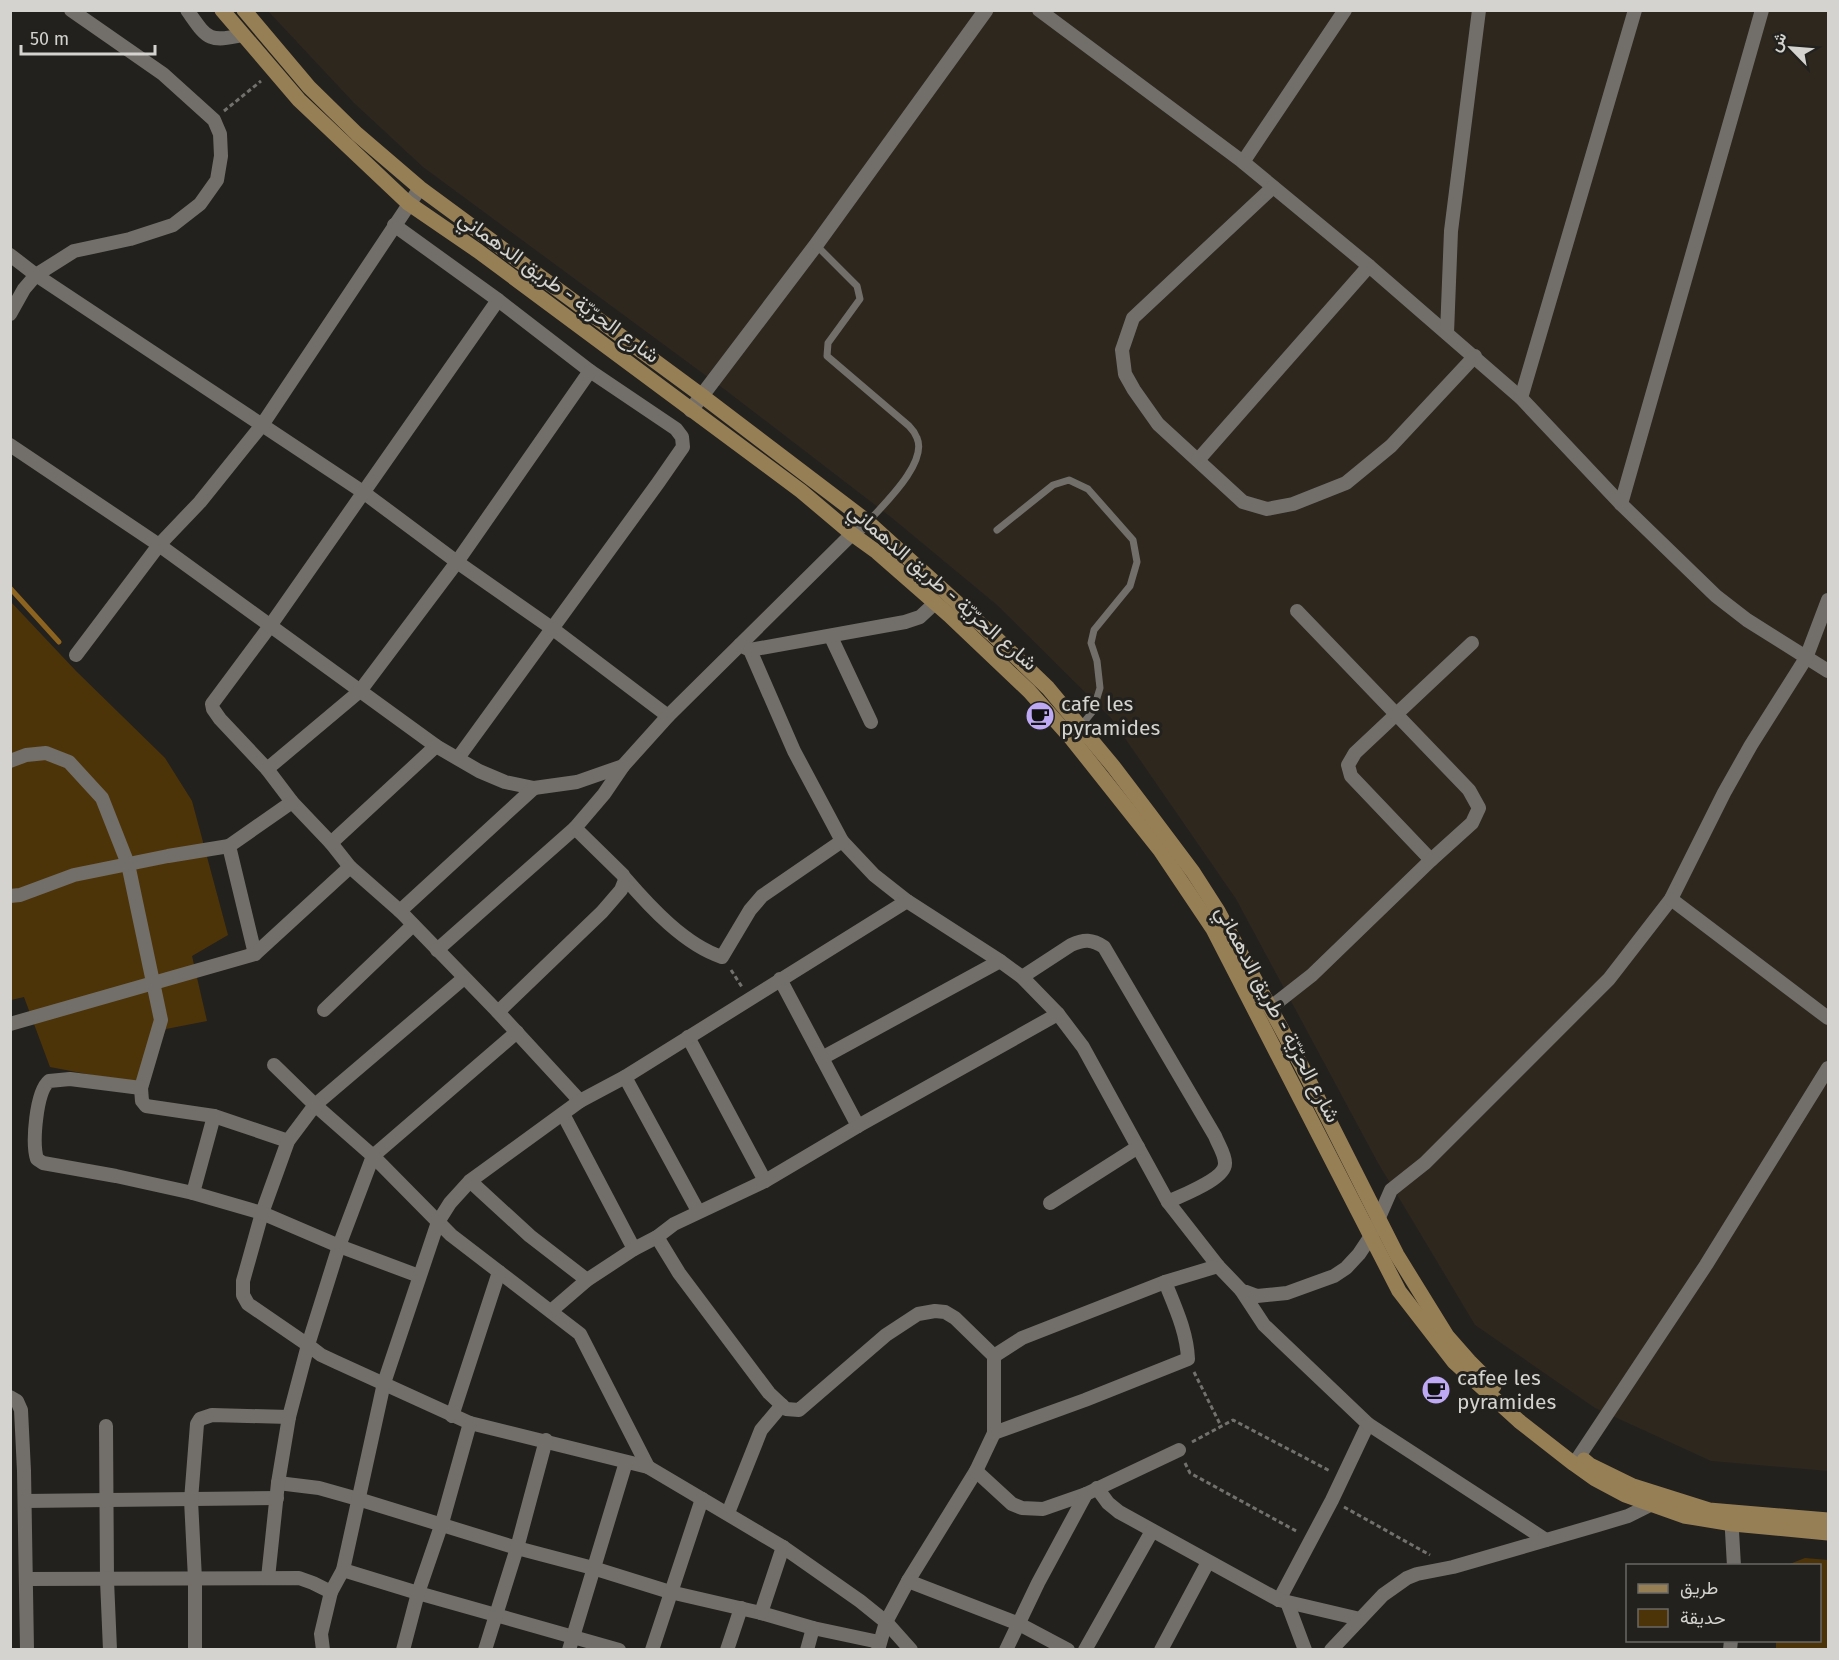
<svg xmlns="http://www.w3.org/2000/svg" width="1839" height="1660" font-family="'Fira Sans',Vazirmatn,sans-serif">
  <style>
    .built { fill: #2d271e }
    .green { fill: #4d3408 }
    .lines { fill: none; stroke-linecap: round; stroke-linejoin: round }
    .stream { stroke: #8d641f; stroke-width: 5 }
    .path { stroke: #73716e; stroke-width: 3; stroke-dasharray: 4.5 3; stroke-linecap: butt }
    .service { stroke: #726f6a; stroke-width: 7 }
    .minor { stroke: #726f6a; stroke-width: 14 }
    .tertiary { stroke: #726f6a; stroke-width: 15 }
    .secondary { stroke: #977f55; stroke-width: 15 }
    .labels { text-anchor: middle; stroke-width: 6; stroke-linejoin: round; paint-order: stroke }
    .street-label { font-size: 21px; fill: #d5d3d0; stroke: #23211d }
    .poi-label { font-size: 21px; fill: #d5d3d0; stroke: #23211d; text-anchor: start }
  </style>
  <rect width="100%" height="100%" fill="#23211d"/>
  <polygon class="built" points="268,11 1828,11 1828,1471 1711,1461 1595,1408 1475,1325 1378,1163 1236,899 1111,718 997,605 892,518 728,392 423,167 354,103"/>
  <g class="green">
    <polygon points="10,601 76,671 165,758 192,801 228,935 192,956 207,1021 166,1029 139,1084 50,1067 24,997 11,1000"/>
    <polygon points="1805,1558 1828,1560 1828,1649 1776,1649 1776,1641 1820,1640 1820,1566 1787,1565"/>
  </g>
  <g class="lines">
    <polyline class="stream" points="10,588 59,642"/>
    <g class="path">
      <polyline points="224,111 261,81"/>
      <polyline points="731,970 742,987"/>
      <polyline points="1194,1372 1221,1426"/>
      <polyline points="1192,1442 1233,1420 1330,1471"/>
      <polyline points="1185,1463 1190,1473 1298,1532"/>
      <polyline points="1344,1507 1430,1555"/>
    </g>
    <g class="service">
      <path d="M816 245 857 286 860 299 828 343 827 356 909 426C912 429 915 433 917 438 928 463 883 505 868 522"/>
      <polyline points="997,530 1053,485 1069,480 1088,489 1133,540 1137,562 1130,586 1094,630 1091,643 1097,661 1100,688 1093,711 1080,727"/>
    </g>
    <g class="minor">
      <path d="M187 10C207 38 207 43 243 35"/>
      <polyline points="1039,10 1243,162 1369,266 1521,398 1621,504 1716,596 1747,620 1828,671"/>
      <polyline points="1243,162 1345,10"/>
      <polyline points="1273,187 1133,318 1122,350 1125,374 1134,390 1158,424 1243,502 1267,509 1293,504 1346,483 1391,446 1475,356"/>
      <polyline points="394,225 498,300 590,371 676,429 682,437 683,447 658,483 458,758"/>
      <polyline points="10,255 36,275 363,492 457,562 553,629 668,716"/>
      <polyline points="498,300 270,626 212,704 213,709 220,719 267,769 292,802 331,843 350,867 400,911 498,1012 580,1101"/>
      <polyline points="10,314 24,289 36,275 74,251 130,239 173,225 200,204 217,180 221,156 220,134 214,120 163,74 71,10"/>
      <polyline points="1447,333 1451,231 1479,10"/>
      <polyline points="1521,398 1635,10"/>
      <polyline points="10,445 159,545 436,746 479,771 505,782 534,788 577,782 623,766 668,716 852,534 868,522"/>
      <polyline points="1198,460 1369,266"/>
      <polyline points="1621,504 1762,10"/>
      <polyline points="831,637 871,722"/>
      <polyline points="740,645 750,650 794,751 842,841 874,875 907,901 1000,961 1022,977 1058,1014 1083,1047 1168,1202 1218,1266 1241,1290 1257,1296 1287,1293 1334,1276 1346,1268 1359,1254 1371,1236 1391,1190 1425,1163 1609,979 1671,899 1724,793 1751,745 1806,658 1828,600"/>
      <polyline points="750,650 905,622 920,617 935,603"/>
      <polyline points="76,655 159,545 200,502 262,425 420,188"/>
      <polyline points="10,761 26,755 46,753 69,762 102,798 128,864 161,1020 141,1088 142,1101 146,1106 214,1116 288,1141"/>
      <polyline points="267,769 360,691 457,562 590,371"/>
      <polyline points="331,843 436,746"/>
      <polyline points="1431,860 1351,776 1348,765 1355,753 1472,643"/>
      <path d="M625 878C650 907 685 945 722 957L750 910 762 896 842 841"/>
      <polyline points="10,896 20,895 74,875 168,856 229,846"/>
      <polyline points="1671,899 1828,1018"/>
      <polyline points="400,911 534,788"/>
      <polyline points="437,950 575,828"/>
      <polyline points="255,954 229,846 292,802"/>
      <path d="M1022 977 1071 945C1084 939 1092 939 1104 947L1215 1136C1218 1144 1225 1154 1225 1163 1226 1179 1182 1195 1168 1202"/>
      <polyline points="464,978 315,1105 288,1141 262,1213 243,1281 243,1295 248,1304 308,1345 339,1246 373,1156 517,1032"/>
      <polyline points="780,979 822,1058 1000,961"/>
      <polyline points="1270,1008 1312,975 1431,860 1472,823 1479,808 1469,790 1297,611"/>
      <polyline points="324,1010 413,925"/>
      <polyline points="498,1012 602,912 621,890 625,880 623,875 575,828 604,794 623,766"/>
      <polyline points="10,1024 255,954 350,867"/>
      <polyline points="688,1037 765,1181"/>
      <polyline points="822,1058 858,1126"/>
      <polyline points="274,1065 315,1105 373,1156 451,1235 580,1334 648,1467"/>
      <polyline points="625,1077 698,1211"/>
      <path d="M141 1088 70 1079 49 1081C36 1092 32 1143 37 1159L43 1163 116 1176 193 1193 262 1213 339 1246 419 1276"/>
      <polyline points="563,1114 634,1249"/>
      <polyline points="470,1181 530,1236 587,1280"/>
      <polyline points="193,1193 214,1116"/>
      <polyline points="1050,1203 1138,1147"/>
      <polyline points="657,1237 679,1273 769,1393 786,1409 799,1410 886,1335 918,1314 935,1311 945,1312 955,1318 994,1356 994,1433 976,1471 908,1581 886,1622 878,1650"/>
      <polyline points="1241,1290 1264,1325 1368,1424 1332,1500 1279,1600"/>
      <polyline points="551,1311 587,1280 634,1249 657,1237 674,1224 765,1181 858,1126 1058,1014"/>
      <polyline points="994,1356 1022,1338 1165,1282 1218,1266"/>
      <polyline points="10,1397 17,1401 21,1410 24,1471 27,1650"/>
      <polyline points="452,1416 499,1272"/>
      <polyline points="1368,1424 1546,1540"/>
      <polyline points="106,1426 107,1580 110,1650"/>
      <path d="M994 1433 1085 1400 1188 1359C1187 1332 1175 1307 1165 1282"/>
      <polyline points="1574,1464 1706,1265 1828,1068"/>
      <polyline points="976,1471 1012,1504 1022,1508 1043,1509 1086,1494 1179,1450"/>
      <polyline points="278,1483 319,1488 358,1499 517,1548 593,1568 670,1592 761,1613 813,1628 879,1642"/>
      <polyline points="1097,1488 1108,1503 1119,1512 1279,1600 1360,1619"/>
      <polyline points="25,1501 277,1498"/>
      <polyline points="728,1513 761,1430 782,1405"/>
      <polyline points="1731,1514 1734,1566"/>
      <polyline points="343,1570 418,1593 619,1650"/>
      <polyline points="268,1578 278,1483 289,1417 308,1345 321,1355 336,1362 470,1423 648,1467 783,1547 860,1601 886,1622 911,1650"/>
      <polyline points="26,1579 299,1578 313,1583 331,1592 321,1634 323,1650"/>
      <polyline points="908,1581 1019,1624 1068,1650"/>
      <polyline points="331,1592 343,1570 384,1383 438,1222 450,1203 470,1181 580,1101 625,1077 907,901"/>
      <polyline points="1287,1602 1305,1650"/>
      <polyline points="761,1613 783,1547"/>
      <polyline points="195,1650 195,1579 191,1500 197,1424 200,1419 212,1415 289,1417"/>
      <polyline points="403,1650 418,1593 442,1523 470,1423"/>
      <polyline points="485,1650 517,1548 546,1440"/>
      <polyline points="569,1650 626,1462"/>
      <polyline points="652,1650 702,1499"/>
      <polyline points="727,1650 741,1608"/>
      <polyline points="807,1650 813,1628"/>
      <polyline points="1006,1650 1038,1583 1086,1494"/>
      <polyline points="1085,1650 1152,1531"/>
      <polyline points="1161,1650 1208,1562"/>
      <polyline points="1331,1650 1383,1595 1407,1578 1417,1574 1453,1567 1598,1525 1628,1516 1650,1505"/>
      <polyline points="1730,1650 1731,1640"/>
    </g>
    <polyline class="tertiary" points="691,410 816,245 986,10"/>
    <g class="secondary">
      <polyline points="222,10 299,100 408,203 478,251 801,491 852,534 877,552 949,615 1029,691 1071,738 1160,850 1213,929 1399,1291 1454,1362 1519,1421 1574,1464 1595,1479 1625,1495 1684,1516 1733,1524 1828,1533"/>
      <polyline points="244,10 309,87 357,134 420,188 701,395 868,522 996,638 1048,688 1113,766 1148,812 1193,872 1218,911 1301,1065 1397,1255 1447,1336 1469,1361 1494,1386"/>
      <polyline points="1584,1460 1590,1465 1633,1486 1709,1510 1828,1520"/>
    </g>
  </g>
  <defs>
    <g id="cafe-disc" transform="scale(1.5)"><circle r="9.5" fill="#bea9f5" stroke="#23211d"/><path d="M-5.5-4.5H6V0H3Q3 3.5 0 3.5H-2.5Q-5.5 3.5-5.5 0ZM3-3.2v2h1.7v-2ZM-6 4.5H4V6H-6Z" fill="#111"/></g>
  </defs>
  <g fill-rule="evenodd">
    <use href="#cafe-disc" x="1040" y="716"/>
    <use href="#cafe-disc" x="1436" y="1390"/>
  </g>
  <g class="labels">
    <g class="street-label">
      <text transform="translate(559 287) rotate(36)" y="7">شارع الحرّيّة - طريق الدهماني</text>
      <text transform="translate(943 587) rotate(41)" y="7">شارع الحرّيّة - طريق الدهماني</text>
      <text transform="translate(1278 1014) rotate(62)" y="7">شارع الحرّيّة - طريق الدهماني</text>
    </g>
    <g class="poi-label">
      <text x="1061" y="711">cafe les<tspan x="1061" dy="24">pyramides</tspan></text>
      <text x="1457" y="1385">cafee les<tspan x="1457" dy="24">pyramides</tspan></text>
    </g>
  </g>
  <rect width="1839" height="1660" fill="none" stroke="#d5d3d0" stroke-width="24"/>
  <rect x="1626" y="1564" width="195" height="78" fill="#23211d" stroke="#6a6865" stroke-width="1.5"/>
  <rect x="1638" y="1584" width="30" height="9" fill="#977f55" stroke="#6a6865" stroke-width="1.5"/>
  <text x="1680" y="1594" font-size="18" fill="#d5d3d0">طريق</text>
  <rect x="1638" y="1609" width="30" height="18" fill="#4d3408" stroke="#6a6865" stroke-width="1.5"/>
  <text x="1680" y="1624" font-size="18" fill="#d5d3d0">حديقة</text>
  <g transform="translate(1791 48) rotate(295)" stroke="#23211d" stroke-width="4.5" paint-order="stroke">
  <path d="M0-4.5L10 22L0 15L-10 22Z" fill="#d5d3d0"/>
  <text y="-9" font-size="16" font-weight="bold" text-anchor="middle" fill="#d5d3d0">ش</text>
  </g>
  <path d="M21 45v9h134v-9" fill="none" stroke="#d5d3d0" stroke-width="3"/>
  <text x="30" y="45" font-size="18" fill="#d5d3d0" stroke="#23211d" stroke-width="4.5" paint-order="stroke">50 m</text>
</svg>
